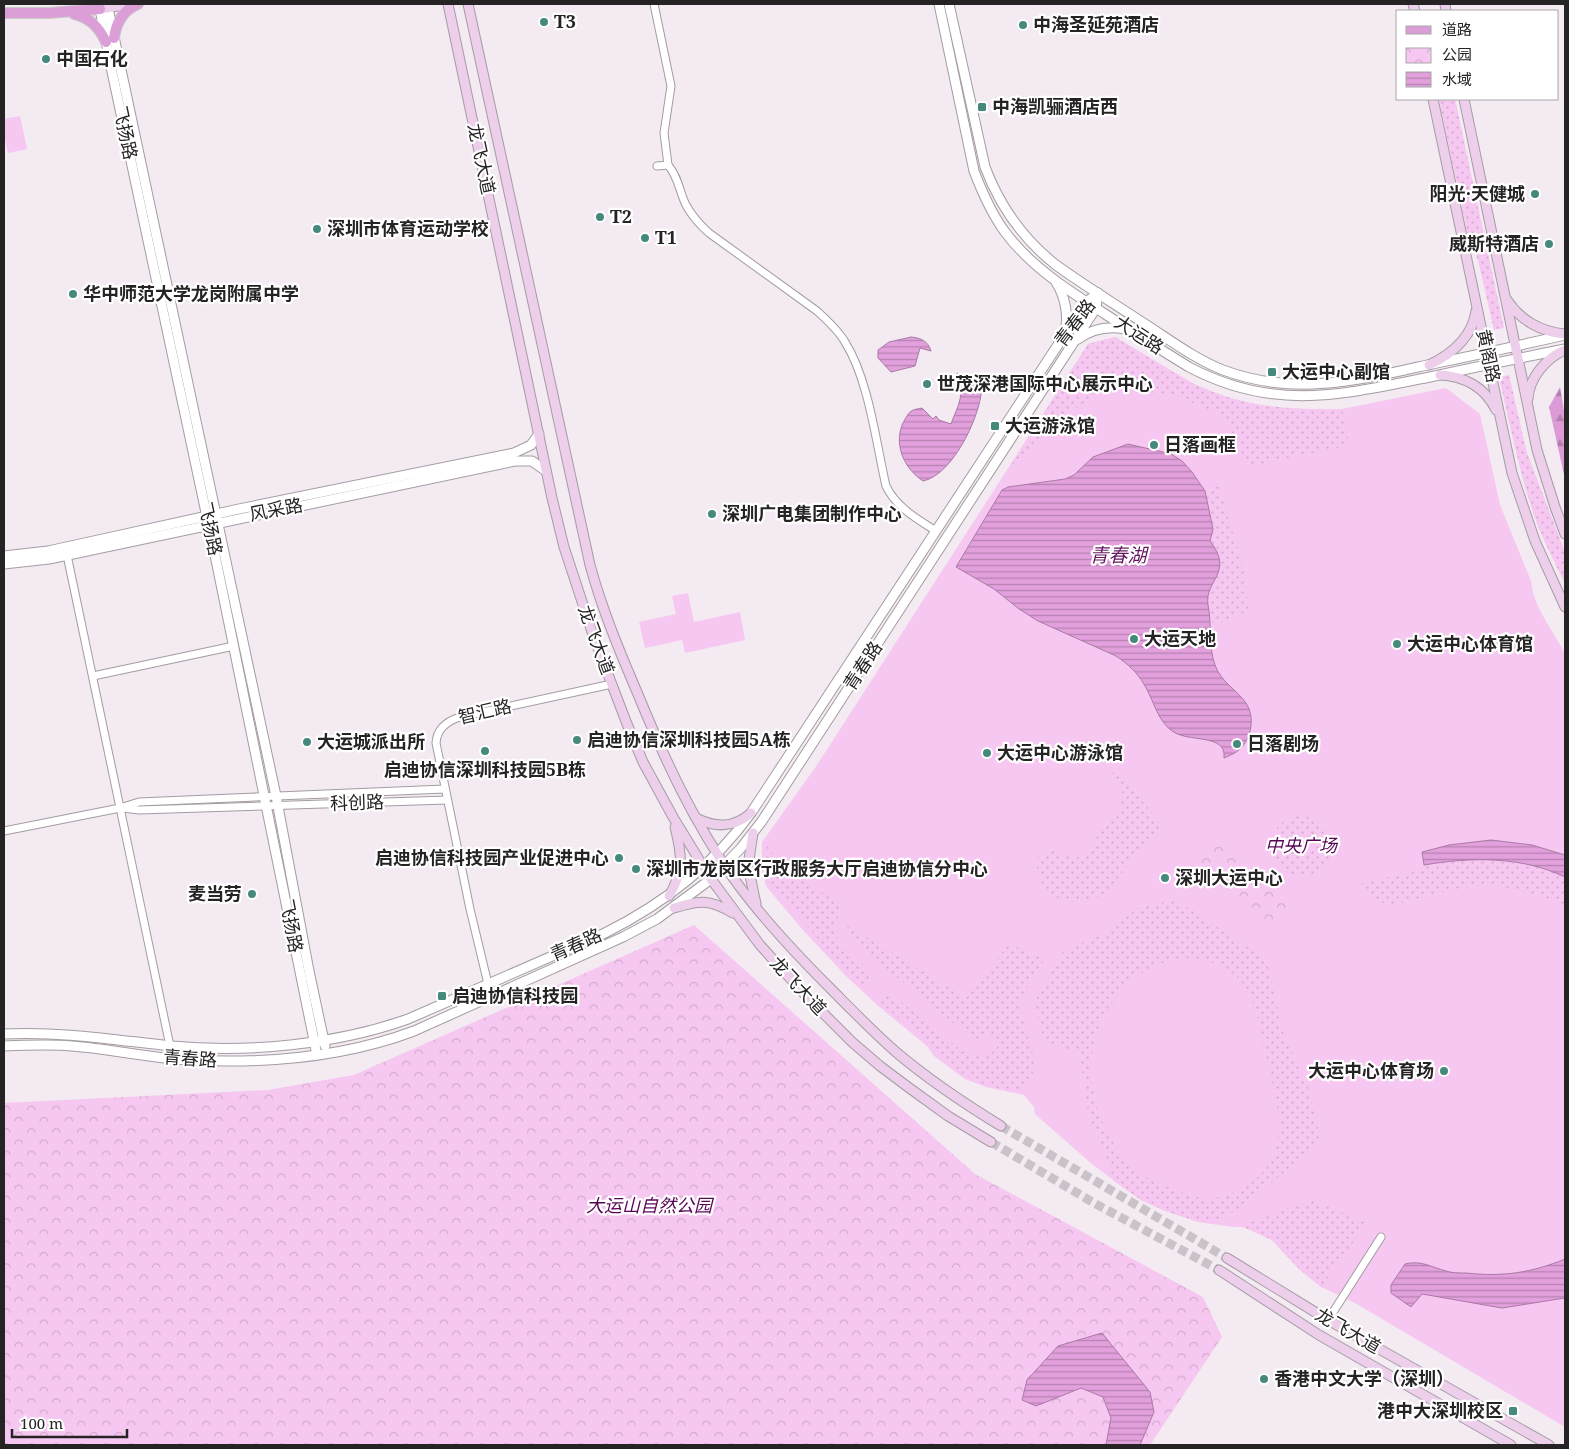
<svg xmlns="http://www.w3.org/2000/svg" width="1569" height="1449" font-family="'Noto Serif','Noto Sans SC',serif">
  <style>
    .grass { fill: #f6c7f1 }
    .forest { fill: url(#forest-firs) }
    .park { fill: url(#park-crowns) }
    .garden { fill: url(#garden-dots); fill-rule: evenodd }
    .water { fill: url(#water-rules); stroke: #aa7aa5 }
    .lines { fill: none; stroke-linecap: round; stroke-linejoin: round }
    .secondary-tunnel { stroke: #cac2c9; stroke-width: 9; stroke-dasharray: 9 4.5; stroke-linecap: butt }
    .minor-casing { stroke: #a49ca3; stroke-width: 9 }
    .tertiary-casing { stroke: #a49ca3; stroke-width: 11 }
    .secondary-casing { stroke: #a49ca3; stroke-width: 11 }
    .primary-casing { stroke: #cbcacb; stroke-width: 12 }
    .minor { stroke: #fff; stroke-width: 7 }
    .tertiary { stroke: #fff; stroke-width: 9 }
    .secondary { stroke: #edcfeb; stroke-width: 9 }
    .primary { stroke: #db9ed7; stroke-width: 10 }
    .poi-dot { fill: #45897c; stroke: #fff; stroke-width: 2 }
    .labels { text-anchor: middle; stroke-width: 4.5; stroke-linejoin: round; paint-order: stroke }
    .poi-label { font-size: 18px; font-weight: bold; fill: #262325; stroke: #fff; text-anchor: start }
    .street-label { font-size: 18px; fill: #262325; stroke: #fff }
    .park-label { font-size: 18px; font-style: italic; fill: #570654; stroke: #fff }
    .water-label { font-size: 19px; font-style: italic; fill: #641660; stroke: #fff }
  </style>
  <defs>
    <pattern id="forest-firs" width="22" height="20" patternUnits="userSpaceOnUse" patternTransform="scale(1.25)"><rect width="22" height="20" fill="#dc9bd6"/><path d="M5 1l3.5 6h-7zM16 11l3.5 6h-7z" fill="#b27ead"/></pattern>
    <pattern id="park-crowns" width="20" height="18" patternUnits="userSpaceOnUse" patternTransform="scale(1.25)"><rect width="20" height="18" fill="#f6c7f1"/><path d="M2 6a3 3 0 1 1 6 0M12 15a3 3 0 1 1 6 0" fill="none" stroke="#d3abce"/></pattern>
    <pattern id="garden-dots" width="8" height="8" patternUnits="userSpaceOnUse" patternTransform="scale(1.25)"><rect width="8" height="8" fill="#f6c7f1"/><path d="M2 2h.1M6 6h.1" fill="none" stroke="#d3abce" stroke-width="1.8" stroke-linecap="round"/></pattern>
    <pattern id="water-rules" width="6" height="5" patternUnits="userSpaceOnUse" patternTransform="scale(1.25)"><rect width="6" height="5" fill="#e2a0dc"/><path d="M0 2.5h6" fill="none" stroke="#b782b2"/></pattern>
  </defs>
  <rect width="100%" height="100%" fill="#f3eaf2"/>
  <g class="grass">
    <polygon points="20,116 27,149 8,153 4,135 4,119"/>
    <path d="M1115 337 1194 384 1229 398 1262 406 1298 410 1342 409 1446 388 1480 414 1500 505 1531 581C1534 609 1553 630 1565 654V1427L1355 1303 1321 1287 1299 1269 1272 1240 1244 1227H1233L1198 1222 1163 1210 1141 1200 1093 1165 1035 1114 1034 1107 1024 1095 986 1087 965 1079 934 1056 927 1046 876 1004 847 977 802 929 766 886 762 871V842L817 765 1088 344Z"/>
    <polygon points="688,593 694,622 740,612 745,640 685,653 682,640 645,648 639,622 676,614 672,596"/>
  </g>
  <polygon class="forest" points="1560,387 1565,416 1565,479 1549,407"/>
  <g class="park">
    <path d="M1223 844 1230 848 1251 875 1290 901 1286 917 1282 922 1258 919 1234 893 1199 880 1194 876C1193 872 1193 867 1195 864 1200 857 1216 846 1223 844Z"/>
    <polygon points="694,925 975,1174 1203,1297 1222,1337 1150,1445 4,1445 4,1103 268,1090 354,1075"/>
  </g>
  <g class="garden">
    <polygon points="1439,99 1455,99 1504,328 1494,330 1478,260 1468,236"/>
    <path d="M1115 337C1141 352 1167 370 1194 384 1241 407 1290 410 1342 409L1348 436 1346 443 1341 447 1247 467 1243 455 1224 419 1216 413 1178 397 1162 393 1119 390 1092 397 1054 424 1018 466 1012 464 1088 344Z"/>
    <path d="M1509 375 1527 453 1565 552V584C1555 562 1543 541 1535 518 1519 472 1510 424 1499 377Z"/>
    <path d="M1213 486 1219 487 1246 576 1248 611 1218 624 1211 622C1210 615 1207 606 1208 599 1211 574 1232 569 1210 541L1213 529 1205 491Z"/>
    <path d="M1101 768 1121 776 1160 822V828L1103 896 1067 903 1046 892 1037 871 1038 856 1051 850 1075 859 1093 847C1097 829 1115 818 1122 800 1123 796 1122 789 1121 785Z"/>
    <circle cx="1301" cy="846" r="30"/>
    <path d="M764 843 787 870 839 903C842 913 837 916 836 925 832 945 855 956 867 967L869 979 865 986H862L838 962 770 883 772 881 764 870Z"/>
    <path d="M1471 860C1503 860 1536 863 1565 877V905C1532 892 1497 882 1461 888 1446 890 1396 907 1386 904 1376 901 1366 890 1358 884L1417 871C1430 859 1454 861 1471 860Z"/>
    <path d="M1176 900 1263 957 1267 962 1283 1032 1308 1087 1320 1136 1319 1142 1314 1148 1243 1206 1217 1221 1198 1222 1163 1210 1141 1200 1114 1181 1112 1177 1107 1157 1094 1129 1087 1106 1081 1064 1078 1056 1071 1050 1050 1045 1044 1040 1035 1006 1036 999 1064 950 1104 934 1139 907ZM1187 958C1206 959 1224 964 1238 978 1256 995 1261 1032 1266 1055 1275 1098 1294 1146 1256 1179 1245 1188 1229 1196 1215 1198 1200 1200 1184 1194 1171 1188 1162 1185 1151 1181 1144 1175 1088 1134 1072 1047 1119 994 1139 971 1157 961 1187 958Z"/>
    <path d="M847 925 966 998 1009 944 1042 958 1043 962 1022 996 1021 1001C1020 1030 1046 1060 1026 1088 998 1098 944 1070 930 1044L879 1002 878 998 886 994 894 996 962 1051C976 1060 992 1057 1000 1043L988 1034 981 1040 973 1039 850 939Z"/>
    <polygon points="1315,1201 1367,1223 1321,1287 1299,1269 1272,1240 1243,1227 1250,1222 1300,1204"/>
  </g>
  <g class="water">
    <path d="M911 337C921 338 928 341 931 351L920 348 915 366 891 372 878 358V350L889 342Z"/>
    <path d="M957 373 982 381C984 410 954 475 923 481 905 469 894 447 902 425 904 421 907 415 910 412 913 409 919 409 922 408L933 419 936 416 939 420 951 424C955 412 968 390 956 380Z"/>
    <path d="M1128 444 1171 454 1182 461 1192 472 1205 491 1213 529 1210 541C1235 573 1204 580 1208 605 1212 625 1208 645 1215 665 1221 682 1236 689 1246 703 1255 717 1252 737 1240 749 1236 753 1229 756 1224 758 1227 733 1188 743 1172 731 1157 720 1154 701 1145 686 1138 673 1128 664 1116 656L1038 621 1019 609 994 589 956 567 1002 490 1008 487 1065 479 1074 475 1093 457Z"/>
    <path d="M1491 840 1532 845 1565 855V877C1521 856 1471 857 1424 865L1422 852 1449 845Z"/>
    <path d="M1565 1259V1298L1502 1308 1422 1294 1411 1307 1391 1293V1285L1405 1264C1421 1260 1431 1267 1446 1271 1452 1273 1459 1273 1466 1273 1502 1277 1531 1273 1565 1259Z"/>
    <polygon points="1102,1333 1150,1392 1154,1412 1140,1445 1106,1445 1111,1418 1103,1397 1081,1388 1036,1406 1022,1400 1027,1380 1058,1346"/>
  </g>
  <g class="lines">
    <g class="secondary-tunnel">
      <polyline points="1001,1126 1227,1258"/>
      <polyline points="991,1142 1094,1203 1219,1270"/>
    </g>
    <g class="minor-casing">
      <g id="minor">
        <polyline points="654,4 671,86 664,133 668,165"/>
        <path d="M657 166 668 165C679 178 679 191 686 205 692 216 700 225 709 233L817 311C827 320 838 330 845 342 869 380 876 443 886 486 896 507 917 519 936 531"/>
        <polyline points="67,555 170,1046"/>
        <polyline points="93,676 234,646"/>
        <polyline points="123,808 139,810 447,800"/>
        <polyline points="4,831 120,808 139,802 445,789"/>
        <path d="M488 984 470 909 436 743C437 728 447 721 460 717L612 684"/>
        <polyline points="1328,1320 1381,1237"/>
      </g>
    </g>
    <g class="tertiary-casing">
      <g id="tertiary">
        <polyline points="99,4 111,67 214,550 317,1055"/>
        <polyline points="107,4 276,796 309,971 325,1046"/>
        <path d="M939 4 974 171C982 192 991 213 1005 232 1031 267 1069 291 1105 314 1133 332 1161 350 1189 367 1274 412 1341 395 1430 377 1475 367 1520 358 1565 349"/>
        <path d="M949 4 985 167C1000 207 1023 239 1056 265 1085 286 1115 304 1145 324 1170 340 1195 359 1223 370 1295 397 1359 380 1432 364 1476 355 1521 345 1565 335"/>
        <path d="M1056 282C1065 296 1069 316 1065 332"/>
        <path d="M1078 339C1092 329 1109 326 1125 329"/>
        <polyline points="4,556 48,551 239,509 514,453 531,445 539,434"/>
        <polyline points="4,564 49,559 515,461 532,461 546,471"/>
        <path d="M4 1034C60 1031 115 1040 171 1046 247 1053 335 1045 408 1019L605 933C663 904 713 866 751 813L1086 302 1098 293"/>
        <path d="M4 1046C26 1045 50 1044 72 1046 111 1049 150 1058 189 1060 266 1064 342 1058 414 1031L623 937 657 919 711 879 741 848 762 821 1096 308 1098 293"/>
      </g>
    </g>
    <g class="secondary-casing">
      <g id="secondary">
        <polyline points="448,4 552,498 564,547 593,635 627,724 643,762 673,817 711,879 760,945 809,999 852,1042 880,1066 908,1087 948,1116 991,1142"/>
        <path d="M468 4 590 565C602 609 619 650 637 692 664 758 693 821 734 879 762 918 795 953 829 987 851 1009 873 1032 896 1052 929 1080 965 1104 1001 1126"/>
        <polyline points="1413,4 1415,11"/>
        <polyline points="1445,4 1446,11"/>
        <polyline points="100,9 129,4"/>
        <polyline points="1433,99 1512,473 1535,541 1565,607"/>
        <polyline points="1464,99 1537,450 1555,507 1565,534"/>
        <path d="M1507 300C1520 320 1541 332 1565 334"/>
        <path d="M1429 365C1452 354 1472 338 1476 311"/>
        <path d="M1440 375C1464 376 1485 387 1496 410"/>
        <path d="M1528 399C1529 378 1546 358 1565 350"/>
        <path d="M696 818C716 828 734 828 751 813"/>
        <polyline points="753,833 748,866 756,904"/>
        <path d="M669 896C684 871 682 854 675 827"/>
        <path d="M674 908C699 900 709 899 733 913"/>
        <polyline points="1227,1258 1328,1320 1549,1445"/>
        <polyline points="1219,1270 1319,1335 1511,1445"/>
      </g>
    </g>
    <g class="primary-casing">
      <g id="primary">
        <polyline points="4,13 49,13 100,9"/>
        <path d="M74 14C90 18 99 27 106 42"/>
        <path d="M114 38C116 23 123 10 138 4"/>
      </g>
    </g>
    <use href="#minor" class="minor"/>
    <use href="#tertiary" class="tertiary"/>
    <use href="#secondary" class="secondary"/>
    <use href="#primary" class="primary"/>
  </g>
  <g class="poi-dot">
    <circle cx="544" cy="22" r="5"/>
    <circle cx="1023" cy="25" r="5"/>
    <circle cx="46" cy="59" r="5"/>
    <rect x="977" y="102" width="10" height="10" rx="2.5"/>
    <circle cx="1535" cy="194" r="5"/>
    <circle cx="600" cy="217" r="5"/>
    <circle cx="317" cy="229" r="5"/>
    <circle cx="645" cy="238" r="5"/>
    <circle cx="1549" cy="244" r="5"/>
    <circle cx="73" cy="294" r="5"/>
    <rect x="1267" y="367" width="10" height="10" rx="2.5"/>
    <circle cx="927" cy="384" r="5"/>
    <rect x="990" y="421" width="10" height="10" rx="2.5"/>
    <circle cx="1154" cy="445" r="5"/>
    <circle cx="712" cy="514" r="5"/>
    <circle cx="1134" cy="639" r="5"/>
    <circle cx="1397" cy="644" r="5"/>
    <circle cx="577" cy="740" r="5"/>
    <circle cx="307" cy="742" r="5"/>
    <circle cx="1237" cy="744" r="5"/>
    <circle cx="485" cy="751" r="5"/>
    <circle cx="987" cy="753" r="5"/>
    <circle cx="619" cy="858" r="5"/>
    <circle cx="636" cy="869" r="5"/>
    <circle cx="1165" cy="878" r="5"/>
    <circle cx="252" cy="894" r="5"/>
    <rect x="437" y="991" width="10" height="10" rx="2.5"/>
    <circle cx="1444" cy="1071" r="5"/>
    <circle cx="1264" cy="1379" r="5"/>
    <rect x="1508" y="1406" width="10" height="10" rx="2.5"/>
  </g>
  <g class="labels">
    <g class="poi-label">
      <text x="554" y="28">T3</text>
      <text x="1033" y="31">中海圣延苑酒店</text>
      <text x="56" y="65">中国石化</text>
      <text x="992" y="113">中海凯骊酒店西</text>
      <text x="1525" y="200" text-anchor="end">阳光·天健城</text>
      <text x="610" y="223">T2</text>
      <text x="327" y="235">深圳市体育运动学校</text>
      <text x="655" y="244">T1</text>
      <text x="1539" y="250" text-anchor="end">威斯特酒店</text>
      <text x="83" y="300">华中师范大学龙岗附属中学</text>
      <text x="1282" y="378">大运中心副馆</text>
      <text x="937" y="390">世茂深港国际中心展示中心</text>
      <text x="1005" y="432">大运游泳馆</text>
      <text x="1164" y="451">日落画框</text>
      <text x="722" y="520">深圳广电集团制作中心</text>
      <text x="1144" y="645">大运天地</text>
      <text x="1407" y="650">大运中心体育馆</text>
      <text x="587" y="746">启迪协信深圳科技园5A栋</text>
      <text x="317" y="748">大运城派出所</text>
      <text x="1247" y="750">日落剧场</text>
      <text x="997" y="759">大运中心游泳馆</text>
      <text x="485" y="776" text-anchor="middle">启迪协信深圳科技园5B栋</text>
      <text x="609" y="864" text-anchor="end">启迪协信科技园产业促进中心</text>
      <text x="646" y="875">深圳市龙岗区行政服务大厅启迪协信分中心</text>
      <text x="1175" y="884">深圳大运中心</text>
      <text x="242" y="900" text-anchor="end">麦当劳</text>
      <text x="452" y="1002">启迪协信科技园</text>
      <text x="1434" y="1077" text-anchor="end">大运中心体育场</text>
      <text x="1274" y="1385">香港中文大学（深圳）</text>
      <text x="1503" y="1417" text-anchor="end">港中大深圳校区</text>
    </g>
    <g class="street-label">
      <text transform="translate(125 133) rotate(78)" y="6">飞扬路</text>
      <text transform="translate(481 159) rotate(78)" y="6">龙飞大道</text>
      <text transform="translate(1075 323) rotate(-53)" y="6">青春路</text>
      <text transform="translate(1139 335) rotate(33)" y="6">大运路</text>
      <text transform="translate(1488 356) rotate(78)" y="6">黄阁路</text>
      <text transform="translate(276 510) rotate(-11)" y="6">风采路</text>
      <text transform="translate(210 529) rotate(78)" y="6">飞扬路</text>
      <text transform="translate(596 640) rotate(70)" y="6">龙飞大道</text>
      <text transform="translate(863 666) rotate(-57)" y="6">青春路</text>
      <text transform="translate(485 712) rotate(-13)" y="6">智汇路</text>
      <text transform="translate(357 803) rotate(-2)" y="6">科创路</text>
      <text transform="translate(291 926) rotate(79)" y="6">飞扬路</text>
      <text transform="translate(576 945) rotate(-24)" y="6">青春路</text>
      <text transform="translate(798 986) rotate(47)" y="6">龙飞大道</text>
      <text transform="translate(190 1059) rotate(4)" y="6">青春路</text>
      <text transform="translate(1348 1331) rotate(30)" y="6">龙飞大道</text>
    </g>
    <g class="park-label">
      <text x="1301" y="852">中央广场</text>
      <text x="649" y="1212">大运山自然公园</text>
    </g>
    <g class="water-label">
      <text x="1118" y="562">青春湖</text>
    </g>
  </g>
  <rect width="1569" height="1449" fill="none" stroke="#262325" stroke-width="10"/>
  <rect x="1396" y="10" width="162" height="90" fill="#ffffff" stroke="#a8a7a8"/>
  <rect x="1406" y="26" width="25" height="8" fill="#db9ed7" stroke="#a8a7a8"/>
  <text x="1442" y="35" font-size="15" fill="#262325">道路</text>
  <rect x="1406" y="48" width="25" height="15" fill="url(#park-crowns)" stroke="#a8a7a8"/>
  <text x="1442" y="60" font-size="15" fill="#262325">公园</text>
  <rect x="1406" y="72" width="25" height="15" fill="url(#water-rules)" stroke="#a8a7a8"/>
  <text x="1442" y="85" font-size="15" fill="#262325">水域</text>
  <path d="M12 1429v8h115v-8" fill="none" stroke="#262325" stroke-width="2.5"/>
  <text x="20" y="1429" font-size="15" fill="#262325" stroke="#ffffff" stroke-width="4" paint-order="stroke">100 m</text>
</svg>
